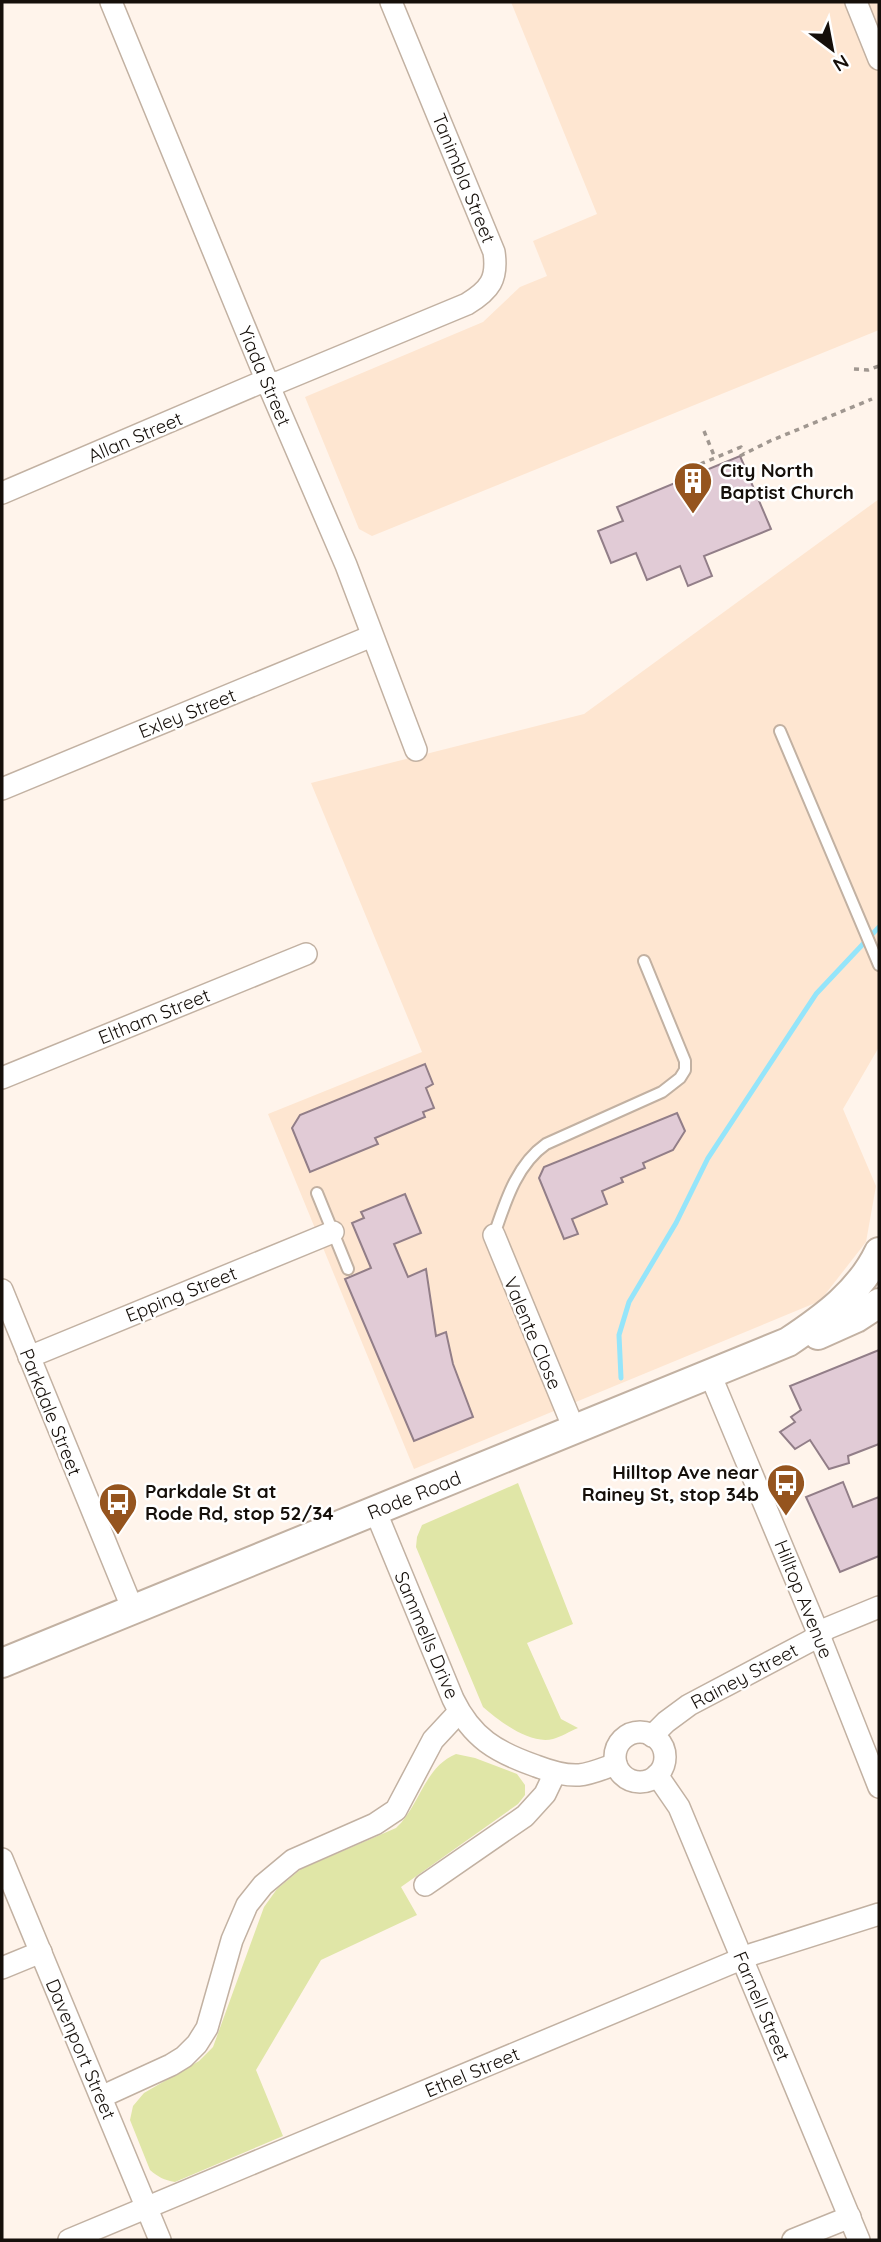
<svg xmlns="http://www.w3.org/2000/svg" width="881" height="2242" font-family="Quicksand,sans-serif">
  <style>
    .built { fill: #fee6d1 }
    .park { fill: #e0e6a7 }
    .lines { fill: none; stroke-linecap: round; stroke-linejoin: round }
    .stream { stroke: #95e5fa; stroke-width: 5 }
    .building { fill: #e1cbd6; stroke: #927e88; stroke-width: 2 }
    .lane-casing { stroke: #c2b1a2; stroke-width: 14 }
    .street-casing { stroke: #c2b1a2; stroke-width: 24 }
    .secondary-casing { stroke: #c2b1a2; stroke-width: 32 }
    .path { stroke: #a09790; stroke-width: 3.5; stroke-dasharray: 5 5; stroke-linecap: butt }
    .lane { stroke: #fff; stroke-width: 10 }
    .street { stroke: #fff; stroke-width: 21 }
    .secondary { stroke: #fff; stroke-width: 28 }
    .labels { text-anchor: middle; stroke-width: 5; stroke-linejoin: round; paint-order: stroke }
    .street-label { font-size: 19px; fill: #150f0a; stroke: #fff }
    .poi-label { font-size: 19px; font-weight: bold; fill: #150f0a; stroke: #fff; text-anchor: start }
  </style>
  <rect width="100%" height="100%" fill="#fff4eb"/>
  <g class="built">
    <polygon points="511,2 879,2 879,330 372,536 359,529 305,397 483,322 520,287 547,276 533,241 597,214"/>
    <polygon points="879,499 879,1047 843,1109 876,1186 866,1242 820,1301 414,1469 268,1114 422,1052 311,783 584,714"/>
  </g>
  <g class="park">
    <path d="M518 1483 573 1624 527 1643 561 1719 578 1728C570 1731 561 1737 553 1739 530 1745 499 1721 483 1707L416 1547 417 1537 422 1525Z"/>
    <path d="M456 1754 475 1758 517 1774 525 1785V1795L518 1804 401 1887 417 1915 321 1960 256 2070 283 2136 175 2182C164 2180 158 2177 150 2170L130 2120 133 2106 144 2093 199 2061 213 2047 264 1907 277 1889 301 1869 396 1828C420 1806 424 1767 456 1754Z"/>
  </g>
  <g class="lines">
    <polyline class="stream" points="621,1378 619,1335 629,1302 676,1223 708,1158 816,994 879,927"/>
  </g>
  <g class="building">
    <polygon points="740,456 771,529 704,556 712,576 688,586 680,566 647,580 636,553 611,563 598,531 623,521 617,507"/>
    <polygon points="425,1064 433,1084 426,1088 434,1108 423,1112 425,1117 375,1138 378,1144 310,1172 292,1128 300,1115"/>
    <polygon points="677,1113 685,1131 673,1150 643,1163 645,1168 621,1178 623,1182 602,1191 607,1204 572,1219 578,1234 564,1239 539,1178 544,1167"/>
    <polygon points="405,1194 421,1233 394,1244 408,1277 426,1269 436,1336 446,1332 453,1364 473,1417 414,1441 345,1279 371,1268 352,1223 364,1218 361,1212"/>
    <polygon points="879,1350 879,1444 848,1456 849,1463 829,1469 810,1440 795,1449 780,1432 795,1422 791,1417 801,1410 790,1386"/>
    <polygon points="843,1482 853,1507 879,1497 879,1556 840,1572 806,1497"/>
  </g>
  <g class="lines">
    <g class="lane-casing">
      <g id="lane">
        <polyline points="780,731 879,965"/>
        <polyline points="317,1193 348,1269"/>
        <path d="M494 1235C505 1203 516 1165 546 1144L662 1092 680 1078 685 1070V1061L644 961"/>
      </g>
    </g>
    <g class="street-casing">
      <g id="street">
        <polyline points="111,2 268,384 346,565 416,750"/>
        <polyline points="856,2 879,59"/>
        <path d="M2 493 257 384 279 382 467 304C490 290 498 279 494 252L391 2"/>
        <polyline points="2,789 372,636"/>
        <polyline points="2,1078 306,954"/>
        <polyline points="494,1235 574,1429"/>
        <polyline points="2,1290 133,1610"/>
        <polyline points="29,1357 333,1232"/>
        <polyline points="710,1374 819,1635 879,1787"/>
        <path d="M375 1510 453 1699C472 1738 496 1752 536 1766 549 1771 564 1776 579 1775 591 1774 604 1768 616 1764"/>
        <circle cx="640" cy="1757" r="25"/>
        <polyline points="652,1736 666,1722 689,1705 810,1641 828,1628 879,1607"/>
        <polyline points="657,1775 679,1807 859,2240"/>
        <polyline points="2,1859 160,2240"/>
        <polyline points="425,1885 525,1816 545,1794 555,1773"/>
        <polyline points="2,1968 41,1952"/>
        <polyline points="101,2097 171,2065 184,2057 197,2044 207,2028 232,1940 247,1905 263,1885 293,1860 375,1824 396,1810 433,1740 459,1712"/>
        <polyline points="69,2240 753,1954 879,1914"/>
        <polyline points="793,2240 850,2217"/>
      </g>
    </g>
    <g class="secondary-casing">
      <g id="secondary">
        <polyline points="818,1335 856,1318 879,1303"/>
        <path d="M2 1663 788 1342C824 1318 860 1292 879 1252"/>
      </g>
    </g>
    <g class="path">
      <polyline points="854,369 868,370 879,366"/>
      <polyline points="704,431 715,458"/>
      <polyline points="740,456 770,441 872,399"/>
      <polyline points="691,468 741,447 744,453"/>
    </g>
    <use href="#lane" class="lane"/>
    <use href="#street" class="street"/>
    <use href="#secondary" class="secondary"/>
  </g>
  <defs>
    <g id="building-pin" transform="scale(2.0125)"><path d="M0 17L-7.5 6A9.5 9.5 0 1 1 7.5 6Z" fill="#95541e" stroke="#fff"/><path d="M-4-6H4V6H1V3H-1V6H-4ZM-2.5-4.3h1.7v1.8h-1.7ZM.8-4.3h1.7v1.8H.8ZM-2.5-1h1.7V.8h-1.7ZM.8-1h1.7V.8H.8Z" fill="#fff"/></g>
    <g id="bus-pin" transform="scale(2.0125)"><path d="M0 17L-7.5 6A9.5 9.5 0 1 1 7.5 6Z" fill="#95541e" stroke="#fff"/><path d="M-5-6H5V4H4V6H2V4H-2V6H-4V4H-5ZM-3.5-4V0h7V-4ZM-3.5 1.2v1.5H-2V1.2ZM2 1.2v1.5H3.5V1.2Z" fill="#fff"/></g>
  </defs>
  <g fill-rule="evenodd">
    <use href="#building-pin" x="693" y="481"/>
    <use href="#bus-pin" x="786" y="1483"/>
    <use href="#bus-pin" x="118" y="1502"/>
  </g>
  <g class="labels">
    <g class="street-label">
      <text transform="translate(464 178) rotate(68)" y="7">Tanimbla Street</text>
      <text transform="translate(265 376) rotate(67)" y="7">Yiada Street</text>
      <text transform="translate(135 437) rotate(-23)" y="7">Allan Street</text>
      <text transform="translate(187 713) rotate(-22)" y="7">Exley Street</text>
      <text transform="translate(154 1016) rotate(-22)" y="7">Eltham Street</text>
      <text transform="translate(181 1294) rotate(-22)" y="7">Epping Street</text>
      <text transform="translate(533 1333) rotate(67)" y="7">Valente Close</text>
      <text transform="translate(51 1412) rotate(68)" y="7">Parkdale Street</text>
      <text transform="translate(414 1495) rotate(-22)" y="7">Rode Road</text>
      <text transform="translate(804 1599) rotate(68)" y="7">Hilltop Avenue</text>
      <text transform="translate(427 1635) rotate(67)" y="7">Sammells Drive</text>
      <text transform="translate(744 1676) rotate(-28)" y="7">Rainey Street</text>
      <text transform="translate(762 2006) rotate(67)" y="7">Farnell Street</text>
      <text transform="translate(81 2049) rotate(67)" y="7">Davenport Street</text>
      <text transform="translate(472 2072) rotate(-23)" y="7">Ethel Street</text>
    </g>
    <g class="poi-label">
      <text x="720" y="477">City North<tspan x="720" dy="22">Baptist Church</tspan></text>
      <text x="759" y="1479" text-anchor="end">Hilltop Ave near<tspan x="759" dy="22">Rainey St, stop 34b</tspan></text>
      <text x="145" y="1498">Parkdale St at<tspan x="145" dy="22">Rode Rd, stop 52/34</tspan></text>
    </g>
  </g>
  <rect width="881" height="2242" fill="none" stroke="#150f0a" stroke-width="7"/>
  <g transform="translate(832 49) rotate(148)" stroke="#ffffff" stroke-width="5" paint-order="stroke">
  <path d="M0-5L12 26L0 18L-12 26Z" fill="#150f0a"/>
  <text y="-10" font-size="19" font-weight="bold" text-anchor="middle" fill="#150f0a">N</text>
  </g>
</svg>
